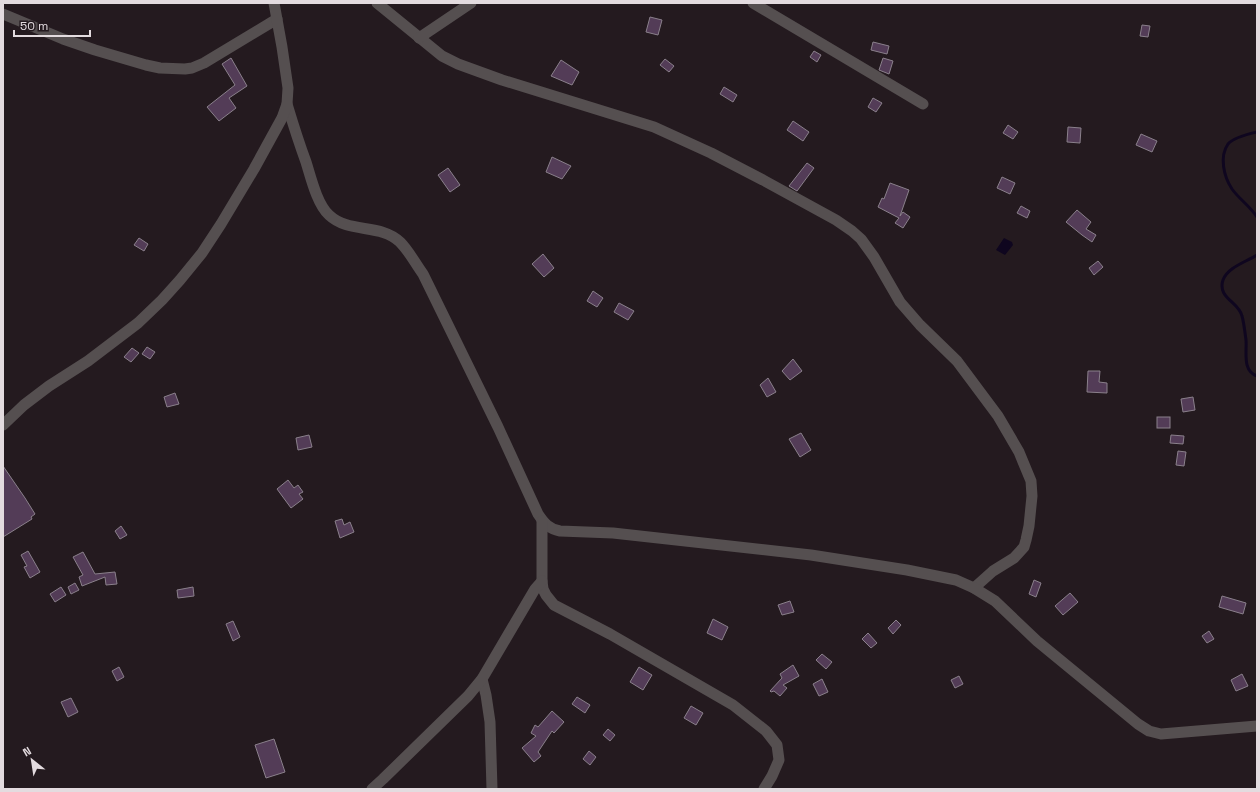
<svg xmlns="http://www.w3.org/2000/svg" width="1260" height="792" font-family="'Space Grotesk',sans-serif">
  <style>
    .water { fill: #0f061f }
    .lines { fill: none; stroke-linecap: round; stroke-linejoin: round }
    .stream { stroke: #0f061f; stroke-width: 3 }
    .building { fill: #533c57; stroke: #8a808b }
    .minor { stroke: #554f50; stroke-width: 11 }
  </style>
  <rect width="100%" height="100%" fill="#241a1f"/>
  <polygon class="water" points="1004,238 1012,242 1013,245 1005,255 996,250"/>
  <g class="lines">
    <g class="stream">
      <path d="M1257 132C1248 134 1234 137 1228 144 1219 157 1224 177 1232 189 1239 199 1250 206 1257 217"/>
      <path d="M1257 255C1246 262 1228 267 1223 280 1217 298 1239 302 1242 316 1244 323 1245 333 1246 340 1247 352 1242 371 1257 376"/>
    </g>
  </g>
  <g class="building">
    <polygon points="650,17 662,20 658,35 646,32"/>
    <polygon points="1142,25 1150,26 1148,37 1140,36"/>
    <polygon points="873,42 889,46 887,54 871,50"/>
    <polygon points="814,51 821,55 817,62 810,57"/>
    <polygon points="231,58 247,86 229,98 236,108 219,121 207,107 235,85 222,64"/>
    <polygon points="883,58 893,61 889,74 879,70"/>
    <polygon points="665,59 674,66 669,72 660,65"/>
    <polygon points="561,60 579,72 572,85 551,76"/>
    <polygon points="724,87 737,95 733,102 720,94"/>
    <polygon points="873,98 882,103 876,112 868,107"/>
    <polygon points="793,121 809,132 803,141 787,130"/>
    <polygon points="1008,125 1018,132 1013,139 1003,133"/>
    <polygon points="1068,127 1081,128 1080,143 1067,142"/>
    <polygon points="1141,134 1157,141 1152,152 1136,145"/>
    <polygon points="552,157 571,166 562,179 546,172"/>
    <polygon points="807,163 814,168 797,191 789,186"/>
    <polygon points="448,168 460,185 450,192 438,175"/>
    <polygon points="1002,177 1015,183 1010,194 997,188"/>
    <polygon points="890,183 909,190 900,216 903,212 910,217 903,228 895,223 899,218 878,207 882,198 884,199"/>
    <polygon points="1021,206 1030,211 1027,218 1017,213"/>
    <polygon points="1077,210 1091,222 1086,229 1096,235 1092,242 1082,235 1066,222"/>
    <polygon points="139,238 148,244 144,251 134,245"/>
    <polygon points="543,254 554,268 544,277 532,264"/>
    <polygon points="1098,261 1103,267 1094,275 1089,268"/>
    <polygon points="593,291 603,298 597,307 587,301"/>
    <polygon points="619,303 634,311 628,320 614,312"/>
    <polygon points="147,347 155,352 150,359 142,354"/>
    <polygon points="132,348 139,353 131,362 124,357"/>
    <polygon points="793,359 802,371 790,380 782,371"/>
    <polygon points="1088,371 1100,371 1099,382 1107,383 1107,393 1087,392"/>
    <polygon points="768,378 776,392 767,397 760,385"/>
    <polygon points="175,393 179,404 167,407 164,397"/>
    <polygon points="1193,397 1195,410 1183,412 1181,399"/>
    <rect x="1157" y="417" width="13" height="11"/>
    <polygon points="801,433 811,450 800,457 789,439"/>
    <polygon points="309,435 312,447 298,450 296,438"/>
    <polygon points="1171,435 1184,436 1183,444 1170,443"/>
    <polygon points="1178,451 1186,452 1184,466 1176,465"/>
    <polygon points="3,466 25,498 35,514 31,517 32,519 3,537"/>
    <polygon points="288,480 294,488 298,485 303,492 299,494 303,499 291,508 277,489"/>
    <polygon points="342,519 344,525 350,522 354,532 340,538 335,521"/>
    <polygon points="121,526 127,535 120,539 115,531"/>
    <polygon points="28,551 40,572 30,578 24,567 27,566 21,555"/>
    <polygon points="83,552 95,574 115,572 117,584 106,585 105,577 82,586 79,577 83,575 73,557"/>
    <polygon points="1034,580 1041,583 1036,597 1029,594"/>
    <polygon points="75,583 79,590 71,594 68,587"/>
    <polygon points="61,587 66,595 55,602 50,594"/>
    <polygon points="193,587 194,596 178,598 177,590"/>
    <polygon points="1070,593 1078,602 1063,615 1055,606"/>
    <polygon points="1222,596 1246,603 1243,614 1219,607"/>
    <polygon points="790,601 794,612 782,615 778,605"/>
    <polygon points="713,619 728,627 722,640 707,633"/>
    <polygon points="896,620 901,625 893,634 888,628"/>
    <polygon points="233,621 240,637 233,641 226,624"/>
    <polygon points="1209,631 1214,639 1207,643 1202,636"/>
    <polygon points="868,633 877,643 871,648 862,639"/>
    <polygon points="822,654 832,662 826,669 816,660"/>
    <polygon points="793,665 799,676 783,685 787,688 780,696 774,691 771,692 770,691 782,678 780,674"/>
    <polygon points="119,667 124,677 117,681 112,671"/>
    <polygon points="639,667 652,675 643,690 630,682"/>
    <polygon points="1242,674 1248,686 1236,691 1231,680"/>
    <polygon points="959,676 963,684 955,688 951,680"/>
    <polygon points="822,679 828,692 819,696 813,684"/>
    <polygon points="577,697 590,705 585,713 572,704"/>
    <polygon points="71,698 78,712 68,717 61,702"/>
    <polygon points="691,706 703,713 696,725 684,718"/>
    <polygon points="552,711 564,722 554,733 552,731 538,752 541,756 534,762 522,748 536,736 531,733 535,725 538,727"/>
    <polygon points="608,729 615,735 610,741 603,735"/>
    <polygon points="274,739 285,772 266,778 255,745"/>
    <polygon points="589,751 596,757 590,765 583,759"/>
  </g>
  <g class="lines">
    <g class="minor">
      <polyline points="377,3 442,56 458,64 502,80 654,127 711,153 763,180 836,220 852,231 861,239 874,257 900,302 920,325 957,361 998,416 1019,452 1031,481 1032,496 1029,526 1026,540 1024,547 1014,558 993,571 974,588"/>
      <polyline points="753,3 923,104"/>
      <polyline points="3,14 63,39 95,50 146,65 160,68 185,69 192,68 204,63 277,19"/>
      <polyline points="419,38 471,3"/>
      <path d="M287 104C293 124 299 143 306 162 311 178 317 204 329 215 349 234 380 223 400 242 409 251 415 263 423 274L498 427 538 514C544 523 549 529 560 531L613 533 811 555 907 570 956 580 974 588 995 601 1037 641 1138 724 1149 731 1161 734 1257 726"/>
      <polyline points="3,425 24,405 49,386 88,361 138,323 162,300 180,280 202,253 221,224 254,169 282,118 287,104 288,88 282,47 274,3"/>
      <polyline points="542,521 542,581 543,589 546,595 554,605 610,634 733,705 766,731 777,745 779,760 772,776 764,789"/>
      <polyline points="482,679 486,695 490,722 492,789"/>
      <polyline points="372,789 383,779 468,696 482,679 535,589 542,581"/>
    </g>
  </g>
  <rect width="1260" height="792" fill="none" stroke="#e3dbdf" stroke-width="8"/>
  <g transform="translate(32 760) rotate(330)" stroke="#241a1f" stroke-width="3" paint-order="stroke">
  <path d="M0-3L7 15L0 10L-7 15Z" fill="#e3dbdf"/>
  <text y="-6" font-size="11" font-weight="bold" text-anchor="middle" fill="#e3dbdf">N</text>
  </g>
  <path d="M14 30v6h76v-6" fill="none" stroke="#e3dbdf" stroke-width="2"/>
  <text x="20" y="30" font-size="12" fill="#e3dbdf" stroke="#241a1f" stroke-width="3" paint-order="stroke">50 m</text>
</svg>
